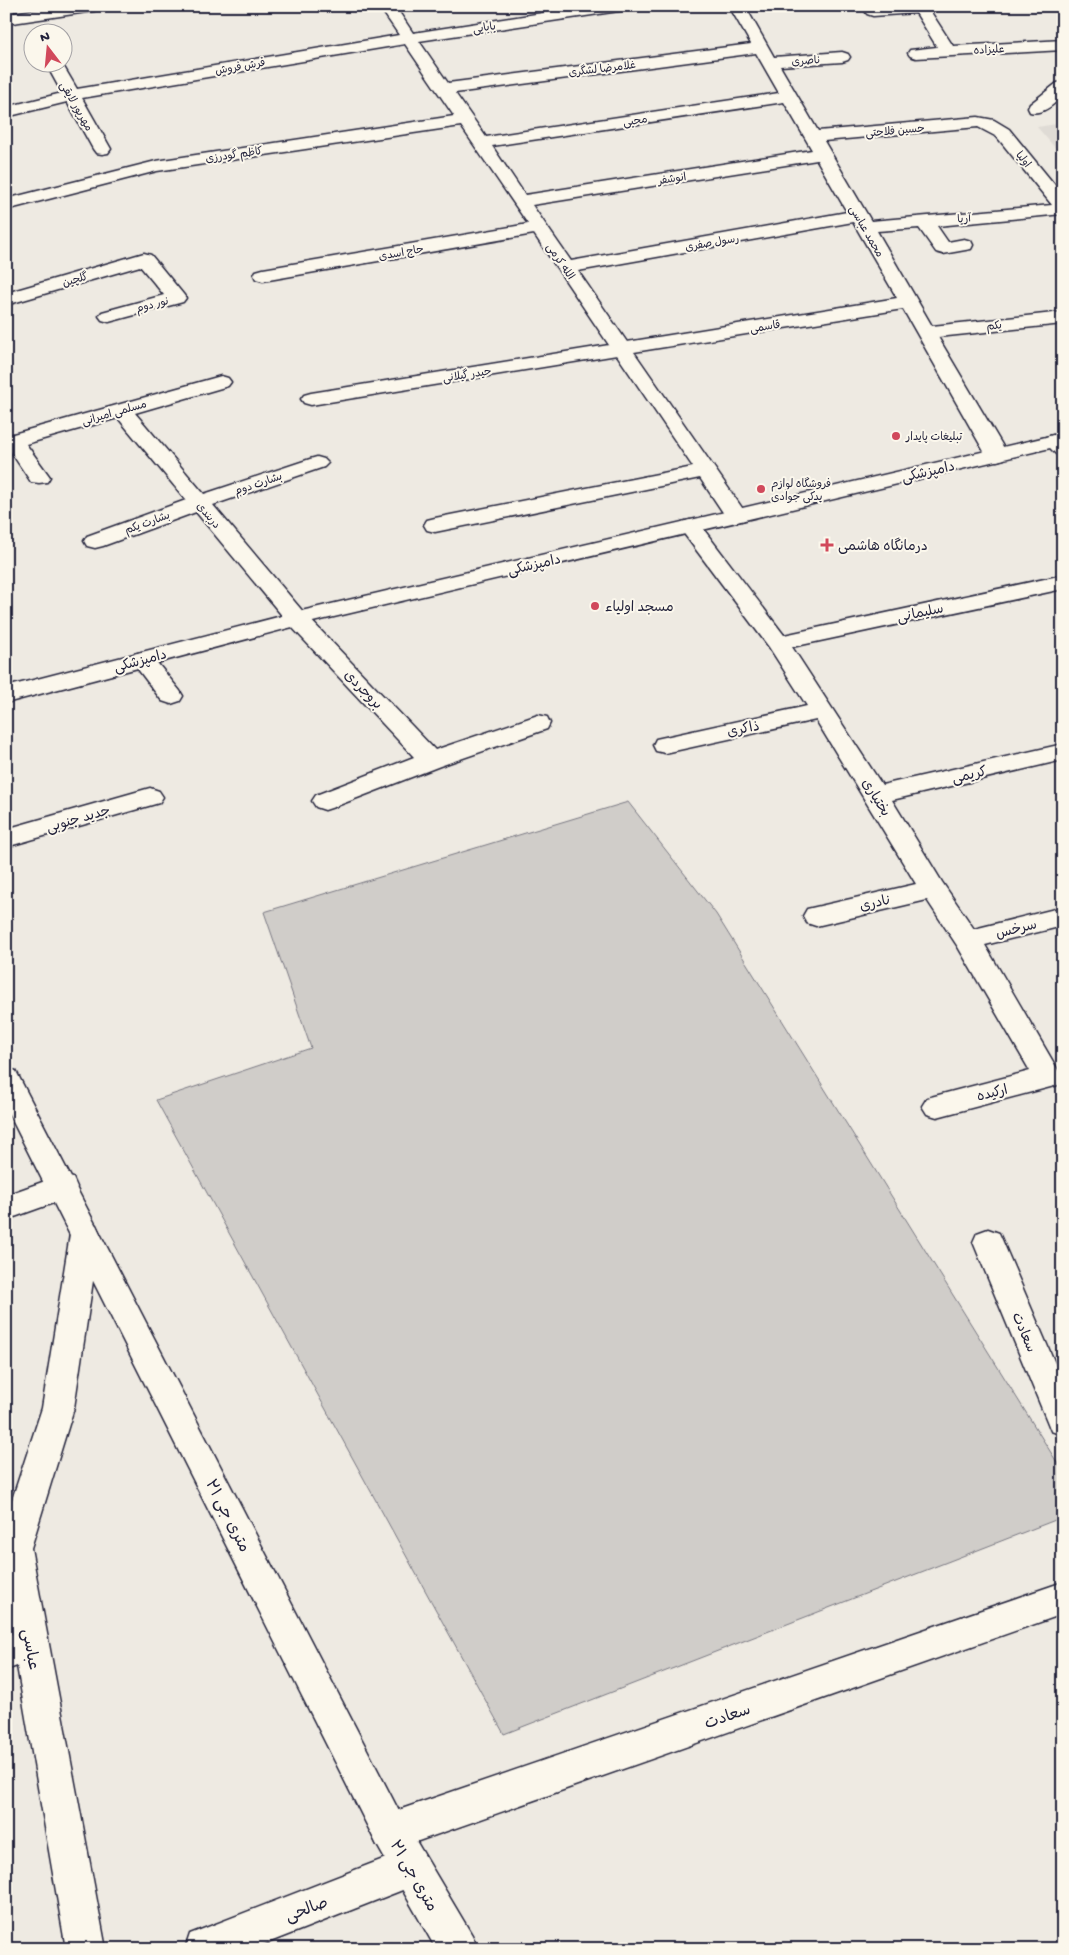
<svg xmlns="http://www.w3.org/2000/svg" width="1069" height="1955" font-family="'Gochi Hand','Playpen Sans Arabic',sans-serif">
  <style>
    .built { fill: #dfdbd5 }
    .green { fill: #d0cdc9; stroke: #797882 }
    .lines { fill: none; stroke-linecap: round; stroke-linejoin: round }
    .minor-casing { stroke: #22223b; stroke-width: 3 }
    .major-casing { stroke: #22223b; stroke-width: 3 }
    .minor { fill: #fbf7ec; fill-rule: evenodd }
    .major { fill: #fbf7ec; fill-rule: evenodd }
    .poi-dot { fill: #d1495b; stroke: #fbf7ec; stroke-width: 2 }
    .labels { text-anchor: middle; stroke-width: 4; stroke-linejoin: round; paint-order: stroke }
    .far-street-label { font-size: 11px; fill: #22223b; stroke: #fbf7ec }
    .far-poi-label { font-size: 11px; fill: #22223b; stroke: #fbf7ec; text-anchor: start }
    .street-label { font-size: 14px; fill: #22223b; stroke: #fbf7ec }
    .poi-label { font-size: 14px; fill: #22223b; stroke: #fbf7ec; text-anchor: start }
    .near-street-label { font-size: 16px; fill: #22223b; stroke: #fbf7ec }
  </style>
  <rect width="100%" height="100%" fill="#eeeae2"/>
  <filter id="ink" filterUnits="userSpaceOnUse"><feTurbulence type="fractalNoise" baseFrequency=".02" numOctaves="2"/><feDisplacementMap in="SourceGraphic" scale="10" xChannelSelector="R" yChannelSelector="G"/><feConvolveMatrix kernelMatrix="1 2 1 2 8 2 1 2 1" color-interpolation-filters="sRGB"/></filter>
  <g filter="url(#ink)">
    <polygon class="built" points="1063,123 1063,157 1037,127"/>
    <polygon class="green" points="628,802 716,914 1063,1472 1063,1517 504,1734 156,1100 311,1048 264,912"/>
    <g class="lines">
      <g class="minor-casing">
        <g id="minor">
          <polygon points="61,6 102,6 100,9 94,11 6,24 6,14"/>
          <path d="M379 6H395L413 33 587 6H627L625 9 619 11 419 41 448 83 751 44 729 6H745L774 57 842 52 848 54 850 57 848 60 842 62 780 66 818 131 978 117 994 120 1009 129 1063 195V214L937 226 948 242 964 239 971 241 973 245 971 249 943 254 936 252 919 228 877 231 932 326 1063 312V324L938 337 1008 455 1004 459 997 461 990 459 986 455 903 309 634 352 747 515 744 520 736 522 728 520 700 478 435 532 427 530 424 525 427 520 435 518 693 467 617 355 311 405 304 403 301 399 304 395 311 393 609 345 534 234 263 281 256 279 254 275 256 271 263 269 528 224 461 126 157 171 6 210V199L156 161 454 116 405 44 82 98 111 149 108 153 102 154 96 153 93 149 67 102 6 117V107L62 93 45 62H61L77 89 399 35ZM756 53 779 93 486 137 455 93ZM784 102 812 150 525 195 492 146ZM978 127 997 137 1052 205 871 221 824 141ZM817 160 847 212 571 261 532 205ZM853 222 897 298 627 342 578 271Z"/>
          <polygon points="873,6 927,6 953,46 1063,40 1063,50 916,58 910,56 908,53 910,50 937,47 916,13 873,16 867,14 865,11 867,8"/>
          <path d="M1063 82V96C1054 104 1043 115 1030 112L1028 108 1030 104 1057 83Z"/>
          <polygon points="144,253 151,255 183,294 186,298 183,302 109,322 102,320 99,316 102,312 164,295 140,266 6,305 6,293"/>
          <polygon points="221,376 228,378 231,382 228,386 135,413 204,494 310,459 317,457 324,459 328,463 324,467 213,505 305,614 435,750 538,715 547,717 550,723 547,729 440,766 334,807 325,810 316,807 312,801 316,795 414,757 289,624 196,512 103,546 95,548 87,546 84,541 87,536 186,500 118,418 26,444 50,477 47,482 39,483 31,482 9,449 6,449 6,436"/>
          <polygon points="1053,435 1063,439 1063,456 1056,454 1043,441 1046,437"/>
          <polygon points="690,520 698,522 784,635 1063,575 1063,589 792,647 882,785 1063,744 1063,760 892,800 942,882 974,929 1063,907 1063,926 985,945 1062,1077 1058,1085 937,1117 927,1114 922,1106 927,1098 1030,1071 958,947 927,900 816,926 807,923 803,916 807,909 916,884 816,720 665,753 656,751 653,745 656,739 807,706 769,647 679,527 682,522"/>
          <polygon points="142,652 150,654 180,691 183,696 180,701 171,704 162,701 134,664 130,659 134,654"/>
          <polygon points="150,788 159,791 163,797 159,803 6,847 6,829"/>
          <polygon points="62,1175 73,1178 77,1187 73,1196 6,1220 6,1195"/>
          <polygon points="85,1222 96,1225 100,1234 74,1408 31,1548 106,1949 66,1949 17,1666 6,1670 6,1636 12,1634 6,1603 6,1518 42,1408 70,1234 74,1225"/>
          <polygon points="988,1229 999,1233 1003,1242 1063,1382 1063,1435 1051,1431 1047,1421 973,1242 977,1233"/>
          <polygon points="1063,1582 1063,1614 390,1851 377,1845 371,1832 377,1819 390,1813"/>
          <polygon points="409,1849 423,1854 428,1868 423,1882 252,1949 185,1949 190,1934"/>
        </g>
      </g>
      <g class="major-casing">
        <g id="major">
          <polygon points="1063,433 1063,445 300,625 6,703 6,687 297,612"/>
          <polygon points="6,1068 16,1071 20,1079 403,1819 472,1935 478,1949 436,1949 377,1845 6,1108"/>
        </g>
      </g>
      <use href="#minor" class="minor"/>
      <use href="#major" class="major"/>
    </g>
  </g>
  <g class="poi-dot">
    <circle cx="896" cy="436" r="5"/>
    <circle cx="761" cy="489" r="5"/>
    <path d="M824.5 537.5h5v5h5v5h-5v5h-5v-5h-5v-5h5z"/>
    <circle cx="595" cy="606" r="5"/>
  </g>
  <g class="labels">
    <g class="far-street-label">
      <text transform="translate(484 27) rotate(-9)" y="4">بابایی</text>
      <text transform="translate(989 49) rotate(-3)" y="4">علیزاده</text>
      <text transform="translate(806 60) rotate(-4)" y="4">ناصری</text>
      <text transform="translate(240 66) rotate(-10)" y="4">فرش فروش</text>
      <text transform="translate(602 68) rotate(-7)" y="4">غلامرضا لشگری</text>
      <text transform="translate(77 106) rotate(60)" y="4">مهرپور لایقی</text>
      <text transform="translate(635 120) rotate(-9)" y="4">محبی</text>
      <text transform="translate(895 130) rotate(-5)" y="4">حسین فلاحتی</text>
      <text transform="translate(234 154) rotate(-8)" y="4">کاظم گودرزی</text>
      <text transform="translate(1024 159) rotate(51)" y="4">اولیا</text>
      <text transform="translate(672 178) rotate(-9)" y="4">انوشفر</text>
      <text transform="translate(964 218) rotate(-5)" y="4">آریا</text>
      <text transform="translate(867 231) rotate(60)" y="4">محمد عباسی</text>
      <text transform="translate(712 242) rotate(-10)" y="4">رسول صفری</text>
      <text transform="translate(401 252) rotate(-10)" y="4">حاج اسدی</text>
      <text transform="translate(561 261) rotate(56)" y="4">الله کرمی</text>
      <text transform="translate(75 279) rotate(-16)" y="4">گلچین</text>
      <text transform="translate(152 304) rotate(-15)" y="4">نور دوم</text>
      <text transform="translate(994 325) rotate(-6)" y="4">یکم</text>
      <text transform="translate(765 326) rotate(-9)" y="4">قاسمی</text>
      <text transform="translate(467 374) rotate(-9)" y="4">حیدر گیلانی</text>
      <text transform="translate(114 412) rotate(-16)" y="4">مسلمی امیرانی</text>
      <text transform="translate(258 483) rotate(-19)" y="4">بشارت دوم</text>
      <text transform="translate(209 515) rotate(50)" y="4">دربندی</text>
      <text transform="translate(147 522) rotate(-20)" y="4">بشارت یکم</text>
    </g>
    <g class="far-poi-label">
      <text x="906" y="440">تبلیغات پایدار</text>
      <text x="771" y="487">فروشگاه لوازم<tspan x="771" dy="13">یدکی جوادی</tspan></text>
    </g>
    <g class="street-label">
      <text transform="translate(928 471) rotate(-13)" y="5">دامپزشکی</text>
      <text transform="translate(534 564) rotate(-13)" y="5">دامپزشکی</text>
      <text transform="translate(920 612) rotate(-12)" y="5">سلیمانی</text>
      <text transform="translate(140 660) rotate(-15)" y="5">دامپزشکی</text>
      <text transform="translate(364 689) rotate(46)" y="5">بروجردی</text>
      <text transform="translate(743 728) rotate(-12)" y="5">ذاکری</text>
      <text transform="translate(969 774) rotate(-13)" y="5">کریمی</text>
      <text transform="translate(877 797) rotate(58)" y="5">بختیاری</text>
      <text transform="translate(78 818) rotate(-16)" y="5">جدید جنوبی</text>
      <text transform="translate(875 902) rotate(-13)" y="5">نادری</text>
      <text transform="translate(1016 928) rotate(-14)" y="5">سرخس</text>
      <text transform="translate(992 1092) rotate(-14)" y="5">ارکیده</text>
      <text transform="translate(1025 1332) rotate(67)" y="5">سعادت</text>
    </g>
    <g class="poi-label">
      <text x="838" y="550">درمانگاه هاشمی</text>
      <text x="605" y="611">مسجد اولیاء</text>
    </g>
    <g class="near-street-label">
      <text transform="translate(229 1515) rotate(63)" y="6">۲۱ متری جی</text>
      <text transform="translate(32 1649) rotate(80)" y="6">عباسی</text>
      <text transform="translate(727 1715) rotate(-19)" y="6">سعادت</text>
      <text transform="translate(415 1875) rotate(60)" y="6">۲۱ متری جی</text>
      <text transform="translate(306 1908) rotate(-21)" y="6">صالحی</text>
    </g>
  </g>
  <rect width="1069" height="1955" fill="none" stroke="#fbf7ec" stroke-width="25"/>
  <rect x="12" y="12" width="1044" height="1930" fill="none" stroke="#22223b" stroke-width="2" filter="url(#ink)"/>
  <g transform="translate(48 48) rotate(344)"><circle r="24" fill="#fbf7ec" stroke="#a4a2a5"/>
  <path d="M0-4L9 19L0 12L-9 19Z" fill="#d1495b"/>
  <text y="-8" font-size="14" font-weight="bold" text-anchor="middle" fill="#22223b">N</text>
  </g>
</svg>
